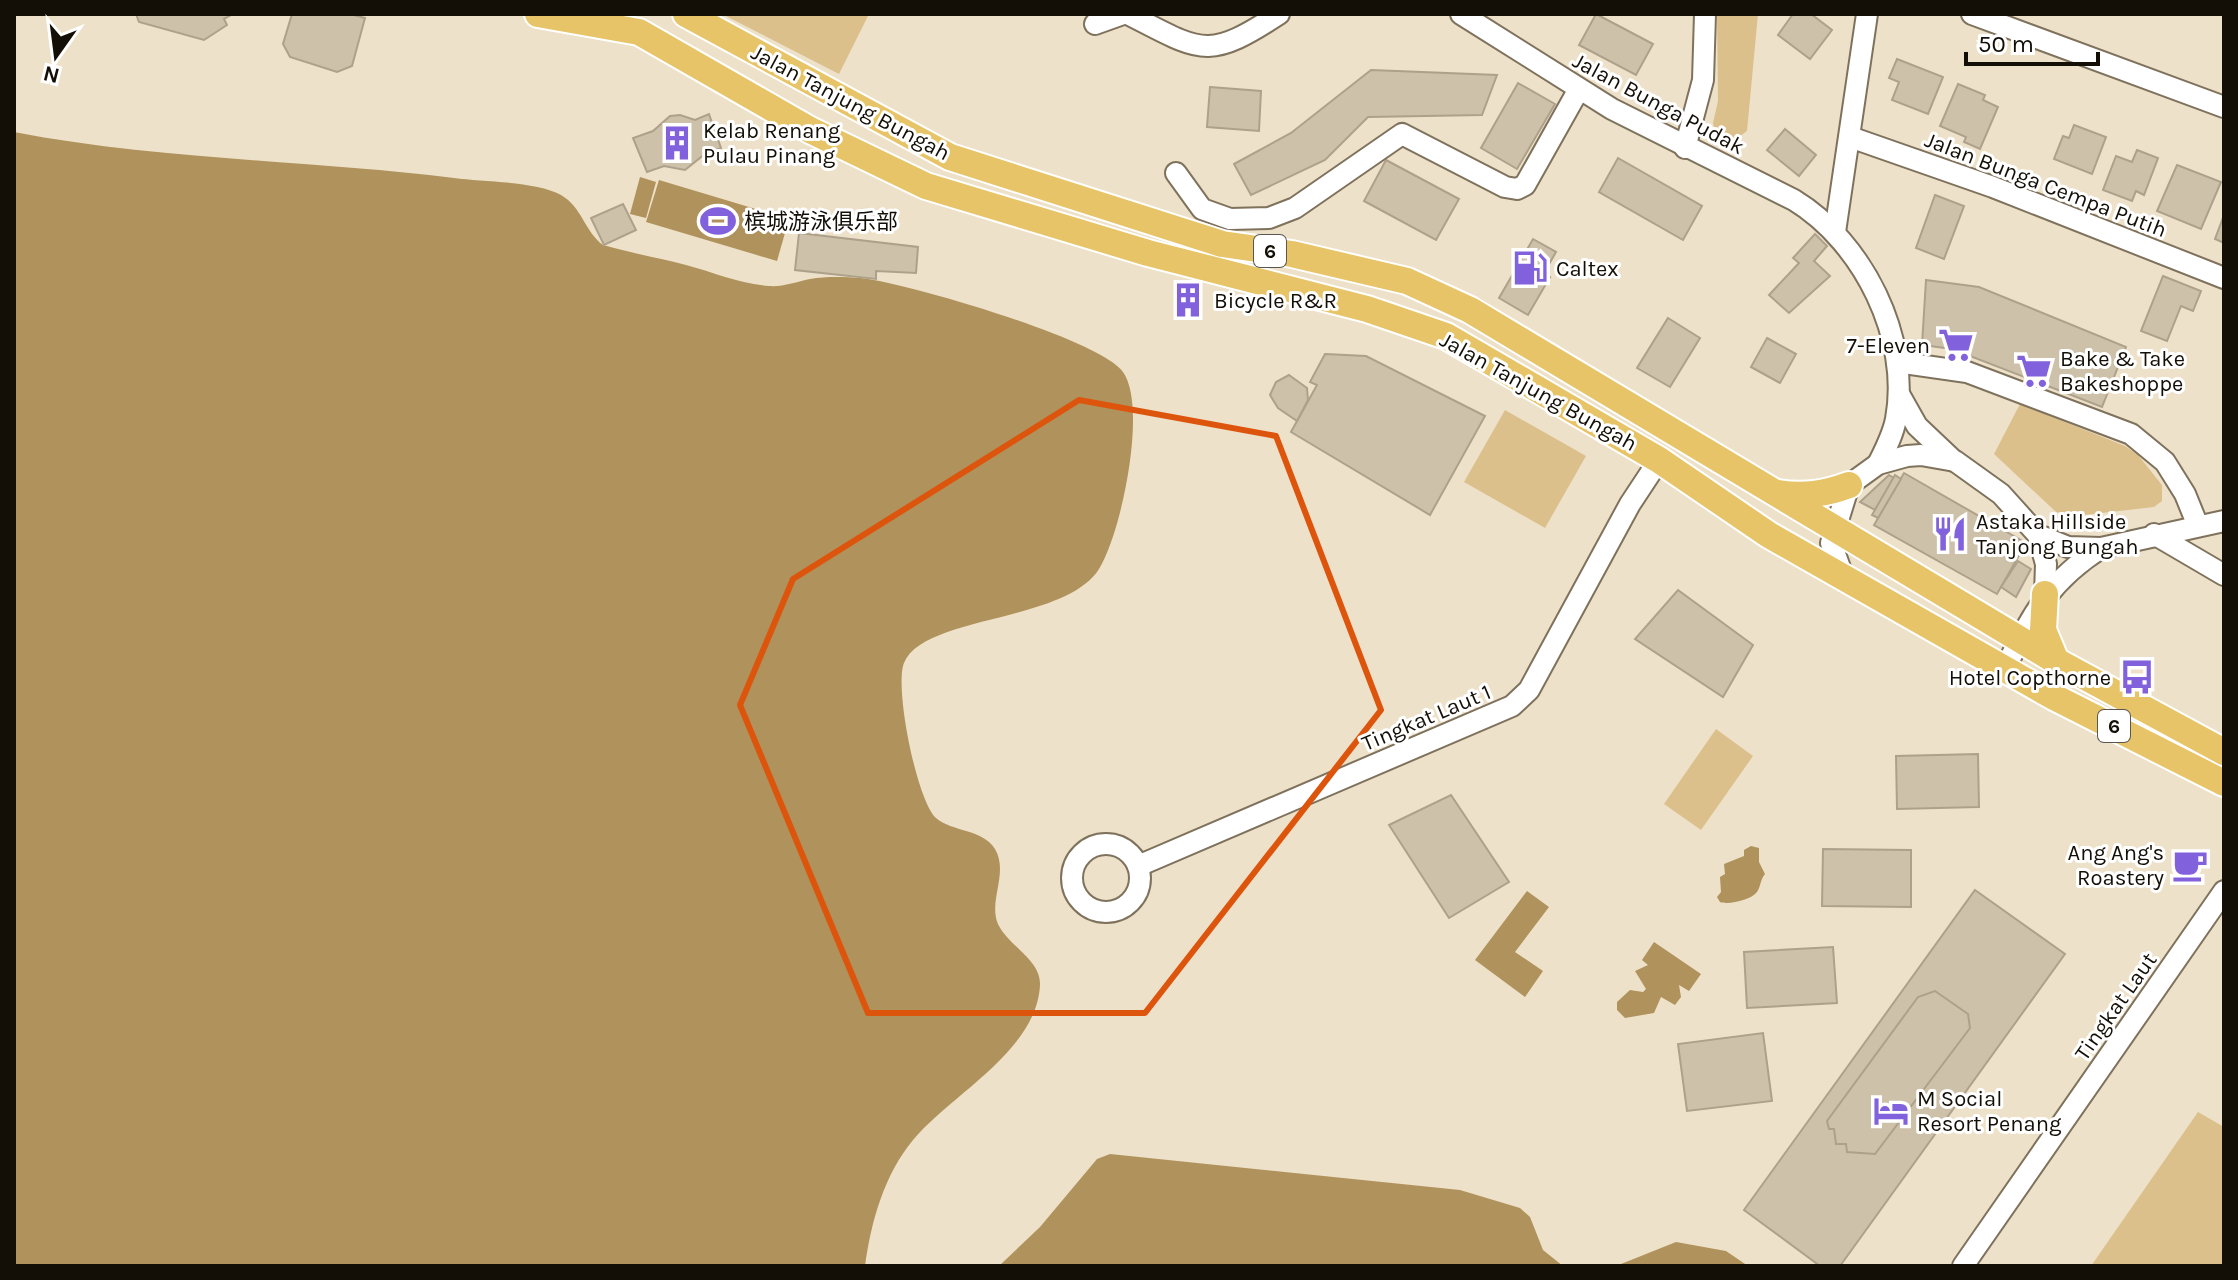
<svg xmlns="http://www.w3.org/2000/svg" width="2238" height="1280" font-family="Karla,'Noto Sans SC',sans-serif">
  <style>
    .green { fill: #dcc08c }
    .water { fill: #b0925c }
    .building { fill: #cec1aa; stroke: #aea18b; stroke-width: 2 }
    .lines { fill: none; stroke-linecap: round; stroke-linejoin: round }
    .minor-casing { stroke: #7f725d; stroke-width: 24 }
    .major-casing { stroke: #fff; stroke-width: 30 }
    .minor { stroke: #fff; stroke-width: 20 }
    .major { stroke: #e7c467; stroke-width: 26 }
    .marked { fill: none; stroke: #dd550c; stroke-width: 6; stroke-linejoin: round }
    .labels { text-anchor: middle; stroke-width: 6; stroke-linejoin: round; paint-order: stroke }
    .shield { fill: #fff; stroke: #5a5751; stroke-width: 2 }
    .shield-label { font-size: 20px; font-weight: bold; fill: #130f07 }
    .street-label { font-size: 22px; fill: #130f07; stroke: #fff }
    .poi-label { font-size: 22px; fill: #130f07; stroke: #fff; text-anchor: start }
  </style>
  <rect width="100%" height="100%" fill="#eee1c9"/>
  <g class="green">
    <polygon points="722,14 869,14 839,74"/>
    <polygon points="1717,14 1758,14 1747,131 1732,142 1717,139 1713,123 1718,101"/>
    <polygon points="2020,404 2125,446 2138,455 2162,485 2162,501 2154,507 2067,517 2055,511 1994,454"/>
    <polygon points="1505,410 1586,456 1545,528 1464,482"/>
    <polygon points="1716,729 1753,756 1701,830 1664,804"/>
    <polygon points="2198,1112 2224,1127 2224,1266 2091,1266"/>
  </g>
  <g class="water">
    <path d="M14 132C159 160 308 160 454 178 483 182 536 181 561 195 582 207 585 232 603 245 631 253 659 258 686 265 713 272 740 284 769 286 783 287 796 282 810 279 827 276 845 277 861 278 906 283 1100 339 1123 372 1148 407 1121 534 1099 569 1065 623 923 615 904 663 894 687 917 801 936 818 952 832 983 829 995 849 1009 873 988 901 998 924 1008 946 1041 959 1040 985 1037 1051 950 1095 913 1140 884 1175 871 1222 865 1266H14Z"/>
    <polygon points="640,177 656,182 646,218 630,214"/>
    <polygon points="659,180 789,219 777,261 646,222"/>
    <path d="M1751 846 1759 848V862L1765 874C1760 880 1761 886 1757 892 1751 900 1729 905 1720 902L1717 897 1721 892 1720 877 1725 874 1724 864 1744 856V850Z"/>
    <polygon points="1527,891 1549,907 1515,952 1543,971 1525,997 1475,960"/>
    <polygon points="1654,942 1701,974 1689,991 1679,985 1681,997 1675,1005 1661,997 1654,1013 1625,1018 1617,1010 1617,1002 1630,990 1643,992 1646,989 1635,971 1648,965 1642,960"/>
    <polygon points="1110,1154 1460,1190 1520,1208 1530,1217 1543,1250 1563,1266 999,1266 1040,1227 1097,1159"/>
    <polygon points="1676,1242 1726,1251 1748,1266 1616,1266"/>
  </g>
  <g class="building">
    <polygon points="136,14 233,14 224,19 227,25 204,40 139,22"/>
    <polygon points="292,14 350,14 365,18 352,66 337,72 290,57 283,44"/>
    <polygon points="1596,14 1653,44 1636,75 1579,45"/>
    <polygon points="1793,14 1811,14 1832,30 1810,59 1778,35"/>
    <polygon points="1897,59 1943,77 1928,114 1892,100 1899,82 1889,78"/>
    <polygon points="1371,70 1497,75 1482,115 1368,117 1325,160 1251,195 1234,164 1291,133"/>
    <polygon points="1518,83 1555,104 1517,169 1481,148"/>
    <polygon points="1958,84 1985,95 1983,100 1998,107 1980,149 1964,142 1966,137 1940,126"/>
    <polygon points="1210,87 1261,91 1259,131 1207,127"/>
    <polygon points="709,114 721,148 705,154 685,170 664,166 647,172 633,138 653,131 670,116 680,115 695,120"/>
    <polygon points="2074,125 2106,137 2092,174 2054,159 2063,136 2069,138"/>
    <polygon points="1785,129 1816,155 1799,176 1767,150"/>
    <polygon points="2137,150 2158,158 2144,195 2136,191 2132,201 2103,190 2116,156 2132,162"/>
    <polygon points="1618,158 1702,206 1683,240 1599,192"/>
    <polygon points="1386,160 1459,199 1436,240 1364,201"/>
    <polygon points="2177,165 2221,182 2201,229 2157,211"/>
    <polygon points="1935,195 1964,206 1944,259 1916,248"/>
    <polygon points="623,204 636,230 604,245 591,218"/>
    <polygon points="2224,215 2224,243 2215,239"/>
    <polygon points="799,233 918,247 916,273 876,271 876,279 795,270"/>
    <polygon points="1815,234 1827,246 1814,261 1830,276 1789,313 1769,295 1799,263 1793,258"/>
    <polygon points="1533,239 1556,252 1544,273 1521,260"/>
    <polygon points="1521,260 1550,277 1528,315 1499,298"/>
    <polygon points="2163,276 2201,291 2193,311 2181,306 2167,341 2141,331"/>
    <polygon points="1926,280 1979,287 2126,347 2102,407 1952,349 1922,345"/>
    <polygon points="1183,284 1200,292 1196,310 1177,303"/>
    <polygon points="1668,318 1700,338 1670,387 1637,368"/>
    <polygon points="1767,338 1796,354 1780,383 1751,367"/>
    <polygon points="1325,354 1366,356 1485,416 1430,515 1291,432 1317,385 1310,382"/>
    <polygon points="1289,375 1307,388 1308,400 1297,421 1278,408 1270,395 1276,382"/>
    <polygon points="1904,473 2026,543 1997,594 1874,525"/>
    <polygon points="1889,475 1894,478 1875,510 1860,502"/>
    <polygon points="1895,475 1901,479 1878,518 1872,515"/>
    <polygon points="2018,561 2031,569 2016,597 2001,587"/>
    <polygon points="1678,590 1753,645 1723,697 1635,639"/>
    <polygon points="1978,754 1979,807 1897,809 1896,756"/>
    <polygon points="1451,795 1509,882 1449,918 1389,825"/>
    <polygon points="1823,849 1911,850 1911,907 1822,906"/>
    <polygon points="1975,890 2065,954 1840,1266 1820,1266 1744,1210"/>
    <polygon points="1833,947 1837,1003 1747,1008 1744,952"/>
    <polygon points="1935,991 1968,1014 1970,1028 1875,1154 1847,1152 1846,1144 1836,1144 1834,1129 1829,1129 1827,1121 1918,997"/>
    <polygon points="1763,1033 1772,1101 1687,1111 1678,1044"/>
  </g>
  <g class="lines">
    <g class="minor-casing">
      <g id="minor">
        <path d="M1128 14C1202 52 1207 61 1279 14"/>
        <path d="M1461 14 1612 109 1794 200C1863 242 1911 338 1896 419 1893 435 1885 450 1878 464"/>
        <polyline points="1972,14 2224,107"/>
        <polyline points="1095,24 1123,14"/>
        <polyline points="1850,137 1993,187 2224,278"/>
        <polyline points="1685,148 1703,80 1705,14"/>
        <polyline points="1176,173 1202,209 1230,219 1269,218 1295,208 1402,134 1505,187 1517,189 1525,185 1579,89"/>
        <polyline points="1835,232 1867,14"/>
        <polyline points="1897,362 1967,372 2131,434 2165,462 2185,494 2198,526"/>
        <polyline points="1899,394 1917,426 1954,461"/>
        <polyline points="2154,534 2224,575"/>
        <polyline points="2038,535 2046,564 2045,594"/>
        <polyline points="1843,576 1831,543 1849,485 1878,464 1907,456 1921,455 1955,461 2001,494 2038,535 2068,547 2101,548 2224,521"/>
        <path d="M2005 668C2033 614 2048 582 2101 548"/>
        <circle cx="1106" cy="878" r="34"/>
        <polyline points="1138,866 1512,706 1529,690 1630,504 1659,460"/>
        <polyline points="1963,1266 2224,891"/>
      </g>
    </g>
    <g class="major-casing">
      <g id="major">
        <polyline points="538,14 639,32 810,130 926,186 1148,253 1367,309 1446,336 1659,460 1769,535 2054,697 2224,783"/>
        <polyline points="686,14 950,157 1222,244 1292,254 1407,281 1470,310 2056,661 2224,752"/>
        <path d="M1778 493C1804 497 1825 494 1849 485"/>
        <polyline points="2045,594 2043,630 2056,661"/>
      </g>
    </g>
    <use href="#minor" class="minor"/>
    <use href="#major" class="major"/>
  </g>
  <path class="marked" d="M1079 400 1276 436 1381 710 1145 1013H868L740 705 793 579Z"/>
  <defs>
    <g id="building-bare" transform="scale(2.76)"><path d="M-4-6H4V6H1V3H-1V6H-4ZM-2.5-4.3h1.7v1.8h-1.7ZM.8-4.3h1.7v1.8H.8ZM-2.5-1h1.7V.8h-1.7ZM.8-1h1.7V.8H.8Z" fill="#8161dc" stroke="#fff" stroke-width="2.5" paint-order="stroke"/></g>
    <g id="stadium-bare" transform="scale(2.76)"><path d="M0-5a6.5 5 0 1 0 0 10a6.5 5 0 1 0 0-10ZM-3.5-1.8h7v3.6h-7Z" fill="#8161dc" stroke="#fff" stroke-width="2.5" paint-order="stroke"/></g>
    <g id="fuel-bare" transform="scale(2.76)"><path d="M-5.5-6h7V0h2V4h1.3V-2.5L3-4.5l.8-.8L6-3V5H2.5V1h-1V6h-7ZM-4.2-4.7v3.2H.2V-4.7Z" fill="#8161dc" stroke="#fff" stroke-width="2.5" paint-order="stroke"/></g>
    <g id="supermarket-bare" transform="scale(2.76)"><path d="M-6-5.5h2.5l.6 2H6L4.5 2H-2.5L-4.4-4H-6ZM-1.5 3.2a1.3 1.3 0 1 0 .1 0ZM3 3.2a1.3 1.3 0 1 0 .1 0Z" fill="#8161dc" stroke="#fff" stroke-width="2.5" paint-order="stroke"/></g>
    <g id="restaurant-bare" transform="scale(2.76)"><path d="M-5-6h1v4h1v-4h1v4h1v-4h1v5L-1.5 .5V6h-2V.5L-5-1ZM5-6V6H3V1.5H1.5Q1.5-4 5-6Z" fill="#8161dc" stroke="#fff" stroke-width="2.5" paint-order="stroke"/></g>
    <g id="bus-bare" transform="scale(2.76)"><path d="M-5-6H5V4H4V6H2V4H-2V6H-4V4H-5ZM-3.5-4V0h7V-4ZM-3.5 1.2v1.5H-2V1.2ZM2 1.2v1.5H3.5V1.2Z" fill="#8161dc" stroke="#fff" stroke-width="2.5" paint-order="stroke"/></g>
    <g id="cafe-bare" transform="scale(2.76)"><path d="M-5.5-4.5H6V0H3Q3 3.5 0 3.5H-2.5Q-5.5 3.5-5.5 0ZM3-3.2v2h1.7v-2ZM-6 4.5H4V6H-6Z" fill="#8161dc" stroke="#fff" stroke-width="2.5" paint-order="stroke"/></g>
    <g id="hotel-bare" transform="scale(2.76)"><path d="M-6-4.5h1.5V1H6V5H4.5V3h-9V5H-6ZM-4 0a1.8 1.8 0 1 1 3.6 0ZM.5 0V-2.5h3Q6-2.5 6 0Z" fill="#8161dc" stroke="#fff" stroke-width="2.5" paint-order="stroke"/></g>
  </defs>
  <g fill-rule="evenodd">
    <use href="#building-bare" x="677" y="143"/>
    <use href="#stadium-bare" x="718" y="221"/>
    <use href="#fuel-bare" x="1530" y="268"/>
    <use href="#building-bare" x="1188" y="300"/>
    <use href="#supermarket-bare" x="1956" y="345"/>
    <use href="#supermarket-bare" x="2034" y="371"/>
    <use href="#restaurant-bare" x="1950" y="534"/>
    <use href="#bus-bare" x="2137" y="677"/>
    <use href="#cafe-bare" x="2190" y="865"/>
    <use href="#hotel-bare" x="1891" y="1111"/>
  </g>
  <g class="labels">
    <g class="shield">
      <rect x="1254" y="235" width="32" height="32" rx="6"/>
      <rect x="2098" y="710" width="32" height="32" rx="6"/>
    </g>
    <g class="shield-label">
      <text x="1270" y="258">6</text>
      <text x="2114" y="733">6</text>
    </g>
    <g class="street-label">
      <text transform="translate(851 102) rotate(28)" y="8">Jalan Tanjung Bungah</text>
      <text transform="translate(1659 103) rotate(28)" y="8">Jalan Bunga Pudak</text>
      <text transform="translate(2046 184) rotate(21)" y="8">Jalan Bunga Cempa Putih</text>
      <text transform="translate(1539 391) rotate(29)" y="8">Jalan Tanjung Bungah</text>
      <text transform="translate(1426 717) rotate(-23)" y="8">Tingkat Laut 1</text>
      <text transform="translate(2115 1006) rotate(-55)" y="8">Tingkat Laut</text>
    </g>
    <g class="poi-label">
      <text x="703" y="138">Kelab Renang<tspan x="703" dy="25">Pulau Pinang</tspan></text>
      <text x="744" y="229">槟城游泳俱乐部</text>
      <text x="1556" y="276">Caltex</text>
      <text x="1214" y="308">Bicycle R&amp;R</text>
      <text x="1930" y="353" text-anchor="end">7-Eleven</text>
      <text x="2060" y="366">Bake &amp; Take<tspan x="2060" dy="25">Bakeshoppe</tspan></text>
      <text x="1976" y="529">Astaka Hillside<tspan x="1976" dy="25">Tanjong Bungah</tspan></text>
      <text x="2111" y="685" text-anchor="end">Hotel Copthorne</text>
      <text x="2164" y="860" text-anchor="end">Ang Ang's<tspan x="2164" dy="25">Roastery</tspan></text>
      <text x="1917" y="1106">M Social<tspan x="1917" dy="25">Resort Penang</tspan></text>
    </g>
  </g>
  <rect width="2238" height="1280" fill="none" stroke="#130f07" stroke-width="32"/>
  <g transform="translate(56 56) rotate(194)" stroke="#ffffff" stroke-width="6" paint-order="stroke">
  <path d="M0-6L14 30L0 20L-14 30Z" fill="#130f07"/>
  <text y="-12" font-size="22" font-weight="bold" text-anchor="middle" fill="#130f07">N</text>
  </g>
  <path d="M1966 52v12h132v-12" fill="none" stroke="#130f07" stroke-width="4"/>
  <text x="1978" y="52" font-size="24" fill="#130f07" stroke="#ffffff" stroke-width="6" paint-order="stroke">50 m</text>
</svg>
